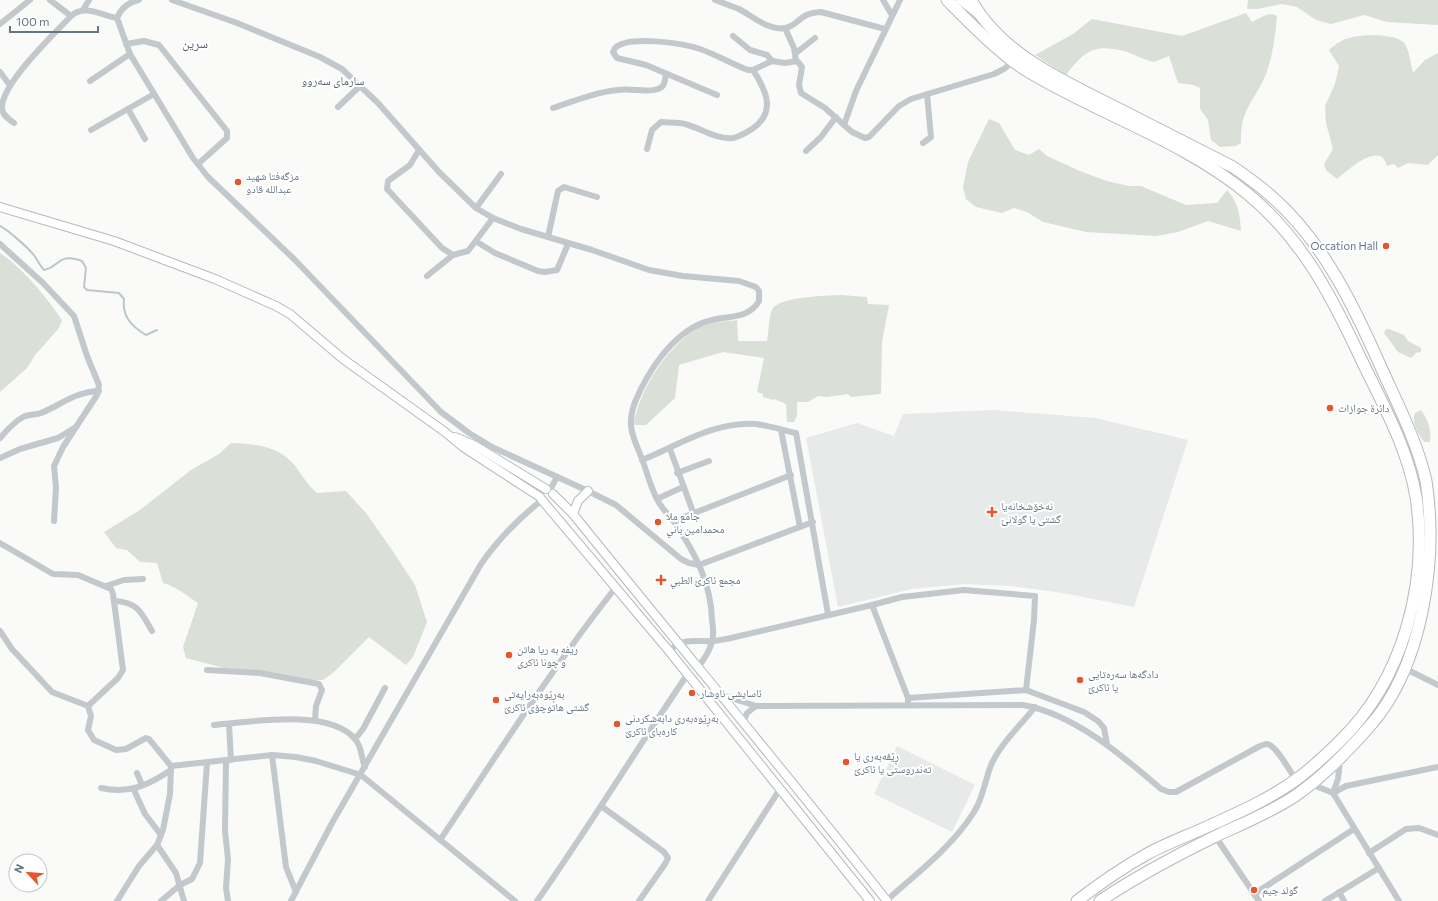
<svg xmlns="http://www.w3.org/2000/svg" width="1438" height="901" font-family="Commissioner,'Noto Naskh Arabic',sans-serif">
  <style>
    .built { fill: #e8e9e9 }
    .green { fill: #dadfd7 }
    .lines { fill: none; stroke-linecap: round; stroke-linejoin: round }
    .stream { stroke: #bbc7cb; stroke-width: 2 }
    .secondary-casing { stroke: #b3babf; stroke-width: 10 }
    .highway-casing { stroke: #b4b9bd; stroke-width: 13 }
    .street { stroke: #c3c8cc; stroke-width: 6 }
    .secondary { stroke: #fff; stroke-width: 8 }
    .highway { stroke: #fff; stroke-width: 11 }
    .poi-dot { fill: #e4572e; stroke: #fff; stroke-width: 1.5 }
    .labels { text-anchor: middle; stroke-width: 4; stroke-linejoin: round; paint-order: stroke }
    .poi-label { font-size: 11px; fill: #657683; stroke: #fff; text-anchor: start }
    .neighbourhood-label { font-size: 12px; fill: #57646e; stroke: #fff }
    .quarter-label { font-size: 13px; fill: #57646e; stroke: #fff }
  </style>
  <rect width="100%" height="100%" fill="#fafaf8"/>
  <g class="built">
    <polygon points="992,410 1095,418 1188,440 1134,607 1063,593 1010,586 965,584 912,589 838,607 806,438 857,423 894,436 903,414"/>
    <polygon points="897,746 975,785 952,832 874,794"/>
  </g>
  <g class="green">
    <polygon points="1248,0 1438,0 1438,25 1387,22 1364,15 1331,24 1316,20 1297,7 1282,4 1257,9 1247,9"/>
    <path d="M1246 13 1252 22C1261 18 1268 11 1277 16 1275 37 1273 55 1266 74 1254 103 1240 108 1241 143L1236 146 1220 147 1211 140 1208 120 1200 109V88L1193 85 1178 83 1169 56 1154 62C1144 60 1136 55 1127 52 1095 43 1085 50 1066 75L1035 55 1073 34 1092 19 1182 36Z"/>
    <path d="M1375 35C1410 38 1406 42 1413 73L1425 60 1438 53V155L1428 165 1408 163 1398 168 1394 164 1387 166C1386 164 1385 160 1383 158 1371 148 1346 172 1337 179L1326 170 1324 164 1333 149 1326 123 1325 106 1335 84 1339 66 1329 50C1344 36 1355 36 1375 35Z"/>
    <path d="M989 119 999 123 1015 150 1029 155 1039 149 1047 156 1082 172 1107 181 1129 186H1141L1186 205 1217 203 1227 190C1238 202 1240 215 1241 231L1208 221 1178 232 1156 236 1086 232 1043 222 1027 212 1014 208 1002 213 976 207 966 199 963 187 968 162Z"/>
    <path d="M0 253C23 268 47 298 62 320L59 328 36 354 27 368 0 392Z"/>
    <path d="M841 295 867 297 868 304 889 305 882 342 881 394 851 397 848 394 827 397 818 396 808 402H797V415L794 422H787L786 404 774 399 773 400 763 397V394L757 392 764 358 723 352 679 365 675 398 646 425H633C641 387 667 346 701 326 711 321 726 322 737 320L738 341H767C769 332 768 319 772 310 778 296 827 296 841 295Z"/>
    <polygon points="1386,329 1389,329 1404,335 1408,341 1421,348 1421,352 1416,353 1411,358 1398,352 1384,333"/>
    <path d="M1421 410C1428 419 1432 432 1430 442H1424C1419 435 1411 423 1415 413Z"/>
    <path d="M231 443C255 444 280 446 296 467 303 477 308 485 317 493L346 491 366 513 392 550 415 585 427 622 413 657 406 665 369 637 334 672 323 680H308L271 672 224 668 186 658 183 647 198 603C187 596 176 586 163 583L157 563 140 562 127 550 116 548 104 532 140 510 191 470 219 454Z"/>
  </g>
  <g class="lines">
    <path class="stream" d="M0 226C8 230 27 247 33 254 37 259 40 266 44 270 60 267 58 252 82 261L86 268 84 287 87 290 119 293 124 299C122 316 131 326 146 335L157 330"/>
    <g class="secondary-casing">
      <g id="secondary">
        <polyline points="960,0 978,14"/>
        <polyline points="0,207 114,241 215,279 276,306 290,314 343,359 445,432 463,447 540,497"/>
        <polyline points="455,437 474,445 546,489"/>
        <path d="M553 494 573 514C677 643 784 770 887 901"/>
        <polyline points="542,500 669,651 870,901"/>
        <polyline points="573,514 578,501 588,491"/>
      </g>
    </g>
    <g class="highway-casing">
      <g id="highway">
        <path d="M947 0C971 24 996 50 1024 69 1095 113 1185 141 1249 195 1303 240 1332 297 1361 359 1382 403 1408 448 1416 497 1429 583 1403 680 1340 741 1327 754 1312 768 1297 779 1271 798 1240 812 1211 825 1190 835 1167 843 1147 854 1122 868 1099 884 1077 901"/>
        <path d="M971 0C1002 56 1067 82 1121 110 1158 129 1196 148 1233 167 1246 176 1259 185 1271 196 1322 240 1353 304 1380 365 1397 403 1417 441 1426 481 1438 559 1423 667 1369 727 1347 752 1323 777 1295 796 1271 812 1244 823 1218 835 1177 855 1137 876 1100 901"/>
      </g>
    </g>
    <g class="street">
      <polyline points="50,0 71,16"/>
      <path d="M139 0C129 2 121 8 117 18L130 54 193 158 208 177 294 259 441 412 469 433 492 447 588 491 616 505 681 559 689 563 699 565 813 522"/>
      <path d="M172 0 237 23 320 57 342 69 378 103 439 172 476 208 493 218 521 229 592 250 649 270 683 276 739 281 756 287 759 291V301C747 322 722 314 702 323 671 336 648 371 635 402 626 426 633 436 642 459 647 472 650 486 657 499 661 508 669 515 675 523 695 553 711 583 712 620 713 626 714 635 712 641 711 650 703 660 698 668"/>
      <path d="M715 0C723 3 731 6 739 9 752 16 769 31 785 28 799 26 798 13 821 12L885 29"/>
      <polyline points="883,0 892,15"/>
      <polyline points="83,10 89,0"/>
      <polyline points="0,24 30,0"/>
      <polyline points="785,28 794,48 796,61"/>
      <polyline points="733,36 750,50 767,55 772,61"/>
      <polyline points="126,44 144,41 159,45 227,131 227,138 198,164"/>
      <polyline points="796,53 815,38"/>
      <polyline points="0,72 9,84"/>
      <polyline points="90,81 130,54"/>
      <path d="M717 95 646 65 617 58 613 52 615 48C628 35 682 43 700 49 717 55 732 64 748 70H753L772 61 785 63 797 61 802 67 799 85 801 93 825 108 852 132 865 138 869 137 899 106 911 99 994 74 1004 69 1014 61"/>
      <polyline points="338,107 360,86"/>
      <path d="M553 108C574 101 596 92 618 90 630 88 648 93 658 89 665 87 665 80 666 74"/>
      <polyline points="128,109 145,139"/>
      <path d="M14 123C9 119 3 116 2 109 0 85 54 34 71 16 84 4 101 15 117 18"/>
      <polyline points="844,125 856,91 900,0"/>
      <polyline points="91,130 154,94"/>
      <polyline points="923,143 931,137 927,94"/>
      <path d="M647 149 652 130 661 122C669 123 677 122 685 124 700 128 717 140 733 138 739 137 747 132 752 129 777 112 766 90 753 70"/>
      <polyline points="419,150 410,165 388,181 387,189 442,248 453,255 468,251 493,218"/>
      <polyline points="806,151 821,137 836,117"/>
      <polyline points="476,208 501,174"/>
      <polyline points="548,237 558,191 564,187 597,197"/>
      <polyline points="477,242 495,253 538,271 545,272 557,270 568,244"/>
      <polyline points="0,244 43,283 74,316 87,356 99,385 97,395 63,447 54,466 56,488 54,521"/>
      <polyline points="427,276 453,255"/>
      <polyline points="781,430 800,527"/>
      <path d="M0 438C7 430 14 422 23 417 28 414 36 415 41 413 63 404 74 392 99 391"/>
      <polyline points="670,449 693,512"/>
      <polyline points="0,458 20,449 58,438 76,427"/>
      <path d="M642 460C679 445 715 421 756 424 770 426 783 430 796 433L828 614"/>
      <polyline points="677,473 709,461"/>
      <polyline points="550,490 557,477"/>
      <polyline points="657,499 683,487"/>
      <polyline points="674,521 791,475"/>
      <polyline points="0,543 53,574 78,575 111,589 113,594 123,670 118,678 88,706"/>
      <polyline points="106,586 124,580 143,579"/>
      <path d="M114 601C138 602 141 612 152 631"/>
      <polyline points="872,605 902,597 964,590 1035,596 1034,620 1026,690"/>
      <polyline points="0,631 12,649 52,692 88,706 91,716 88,730 94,740 116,750 126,749 146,738 149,739 171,766"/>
      <path d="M669 651C684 637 694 642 712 641 718 641 725 639 731 638L872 605 908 698V705"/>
      <polyline points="1406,669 1438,685"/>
      <polyline points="207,670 260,673 319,684 322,690 316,706 315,720"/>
      <path d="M722 695 756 706 1023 705C1074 714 1123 756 1161 789L1169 792H1176L1260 746C1263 745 1265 744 1267 744 1276 745 1291 773 1296 780"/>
      <polyline points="908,698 1026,690 1084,712 1098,721 1104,728 1107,744"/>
      <polyline points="743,723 747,713 756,706"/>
      <polyline points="229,724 231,760"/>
      <path d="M214 725C250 722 329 708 355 739 362 746 361 758 365 767"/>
      <polyline points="355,739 363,729 385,688"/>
      <polyline points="272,755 286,867 296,892"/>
      <polyline points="226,761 225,831 228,859 226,888 228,901"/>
      <polyline points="137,773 142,785"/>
      <polyline points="1311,784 1333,793 1399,901"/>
      <path d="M101 788C129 794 147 786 171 770"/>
      <polyline points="134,790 145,814 161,835"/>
      <polyline points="1333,793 1346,786 1438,767"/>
      <polyline points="1333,793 1338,779 1340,760"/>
      <polyline points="601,806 664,852 668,858 665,864 639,901"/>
      <polyline points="1215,836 1259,901"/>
      <path d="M440 840C497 755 552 668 616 587"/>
      <polyline points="157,845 176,873 184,901"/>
      <polyline points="1369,853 1406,829 1419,828 1438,835"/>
      <polyline points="1339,892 1344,901"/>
      <polyline points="1254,894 1354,829"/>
      <polyline points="117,901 139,866 157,845 163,830 170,794 171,766 272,755 296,757 316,761 361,775 515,901"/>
      <polyline points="161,901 180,885 192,879 200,863 207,763"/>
      <path d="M291 901 332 823 481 564C499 538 518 519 542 500"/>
      <path d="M537 901C589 827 636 750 687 675"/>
      <polyline points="708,901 780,789"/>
      <path d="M886 901C917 873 952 847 974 812 984 797 985 778 992 763 1002 742 1021 725 1035 707"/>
      <polyline points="1325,901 1379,868"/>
    </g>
    <use href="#secondary" class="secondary"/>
    <use href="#highway" class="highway"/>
  </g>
  <g class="poi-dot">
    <circle cx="238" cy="182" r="4"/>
    <circle cx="1386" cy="246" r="4"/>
    <circle cx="1330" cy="408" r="4"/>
    <path d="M990 506h4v4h4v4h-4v4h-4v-4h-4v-4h4z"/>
    <circle cx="658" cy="522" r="4"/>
    <path d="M659 574h4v4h4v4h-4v4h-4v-4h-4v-4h4z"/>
    <circle cx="509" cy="655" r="4"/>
    <circle cx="1080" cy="680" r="4"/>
    <circle cx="692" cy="693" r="4"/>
    <circle cx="496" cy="700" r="4"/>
    <circle cx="617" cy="724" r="4"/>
    <circle cx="846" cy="762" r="4"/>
    <circle cx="1254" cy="890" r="4"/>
  </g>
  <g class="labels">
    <g class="poi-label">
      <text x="246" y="180">مزگەفتا شهيد<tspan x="246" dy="13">عبدالله قادو</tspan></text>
      <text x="1378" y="250" text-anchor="end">Occation Hall</text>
      <text x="1338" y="412">دائرة جوازات</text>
      <text x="1001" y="510">نەخۆشخانەیا<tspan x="1001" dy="13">گشتی یا گولانێ</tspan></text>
      <text x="666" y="520">جامع ملا<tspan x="666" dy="13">محمدامين باني</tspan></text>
      <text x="670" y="584">مجمع ئاکرێ الطبي</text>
      <text x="517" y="653">ريفه به ريا هاتن<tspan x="517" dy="13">و چونا ئاكرى</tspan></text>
      <text x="1088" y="678">دادگەها سەرەتایی<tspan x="1088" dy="13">یا ئاکرێ</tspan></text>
      <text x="700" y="697">ئاسايشى ناوشار</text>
      <text x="504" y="698">بەڕێوەبەرایەتی<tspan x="504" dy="13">گشتی هاتوچۆی ئاکرێ</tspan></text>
      <text x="625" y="722">بەڕێوەبەری دابەشکردنی<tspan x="625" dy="13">کارەبای ئاکرێ</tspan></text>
      <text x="854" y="760">ڕێڤەبەری یا<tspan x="854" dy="13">تەندروستی یا ئاکرێ</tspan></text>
      <text x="1262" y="894">گولد جیم</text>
    </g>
    <g class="neighbourhood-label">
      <text x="333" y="85">سارمای سەروو</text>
    </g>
    <g class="quarter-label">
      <text x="195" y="48">سرين</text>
    </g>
  </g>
  <g transform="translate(28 873) rotate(296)"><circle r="19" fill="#ffffff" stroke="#c1c8cd"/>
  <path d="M0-3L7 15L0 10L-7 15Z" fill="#e4572e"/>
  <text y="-6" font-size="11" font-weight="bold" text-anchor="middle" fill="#657683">N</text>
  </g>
  <path d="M10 26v6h88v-6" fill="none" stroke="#657683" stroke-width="2"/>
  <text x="16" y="26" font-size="12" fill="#657683" stroke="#ffffff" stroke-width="3" paint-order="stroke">100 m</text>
</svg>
